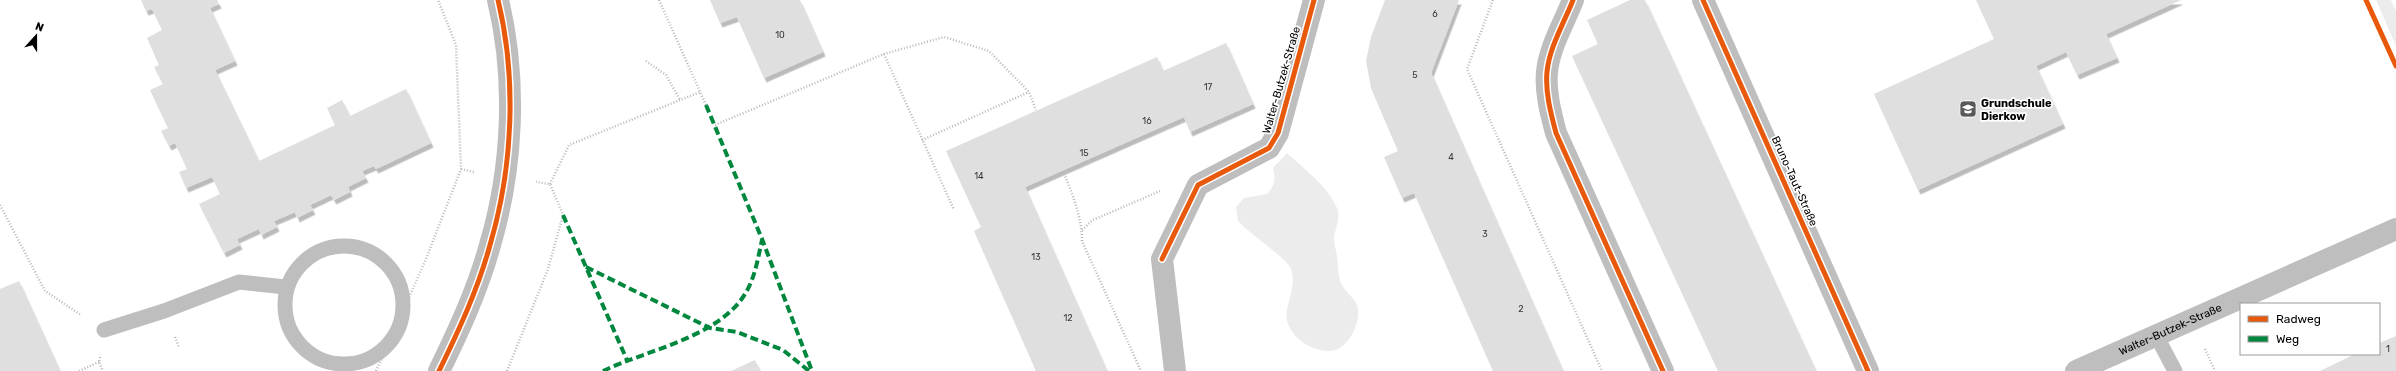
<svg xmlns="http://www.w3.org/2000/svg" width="2396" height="371" font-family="Rubik,sans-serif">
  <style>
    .green { fill: #ececec }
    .building { fill: #dfdfdf; filter: url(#shadow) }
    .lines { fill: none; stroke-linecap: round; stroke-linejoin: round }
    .path { stroke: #b9b9b9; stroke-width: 2.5; stroke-dasharray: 1 2; stroke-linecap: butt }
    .service { stroke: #bebebe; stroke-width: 15 }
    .minor { stroke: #bebebe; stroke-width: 22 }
    .quiet { stroke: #00873e; stroke-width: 4; stroke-dasharray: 8 4; stroke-linecap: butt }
    .cycleway-casing { stroke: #fff; stroke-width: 8 }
    .cycleway { stroke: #e8590c; stroke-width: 5 }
    .labels { text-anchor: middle; stroke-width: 3.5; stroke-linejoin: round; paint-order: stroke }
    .number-label { font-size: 9px; fill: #383838 }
    .street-label { font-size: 11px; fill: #000; stroke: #fff }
    .poi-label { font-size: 11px; font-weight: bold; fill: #000; stroke: #fff; text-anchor: start }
  </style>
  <defs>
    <filter id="shadow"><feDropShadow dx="2.5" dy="4.5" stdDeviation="0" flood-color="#0004"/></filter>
  </defs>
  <rect width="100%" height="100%" fill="#fff"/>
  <g class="green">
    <polygon points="2376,0 2391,0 2396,11 2396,46"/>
    <path d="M1287 153C1304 169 1328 186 1337 208 1341 218 1335 229 1334 238 1334 244 1336 250 1337 256 1338 264 1338 276 1341 283 1344 291 1353 296 1357 305 1362 320 1350 346 1335 350 1324 353 1310 348 1301 341 1270 314 1300 299 1291 269 1287 258 1248 233 1238 221L1236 207 1244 198 1267 194C1275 185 1276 180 1273 168Z"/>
  </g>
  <g class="building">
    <polygon points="141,0 217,0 219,4 210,8 235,61 215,70 259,161 335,125 327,108 342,100 350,116 406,89 431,143 376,169 374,166 362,171 366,178 348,187 350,192 334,200 331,195 310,205 313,210 297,218 295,212 274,221 277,227 261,235 259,229 237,239 240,245 224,253 199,204 220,194 212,177 186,188 179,172 187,169 175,143 169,146 161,131 168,128 150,90 163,84 154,67 159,65 147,38 162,30 152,9 146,11"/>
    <polygon points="710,0 800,0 823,52 764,78 737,17 720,23"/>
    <polygon points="1385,0 1459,0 1431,73 1563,371 1493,371 1414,193 1402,198 1384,157 1398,151 1371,88 1366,61 1371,37"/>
    <polygon points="1630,0 1645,0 1816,371 1718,371 1572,56 1598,44 1587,20"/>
    <polygon points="1976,0 2181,0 2106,34 2117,58 2077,75 2066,52 2036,66 2063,124 1918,190 1874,94 1994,39"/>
    <polygon points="1226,43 1253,104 1190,132 1184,117 1025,187 1107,371 1036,371 974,231 981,227 946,151 1157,57 1163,71"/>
    <polygon points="19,281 60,371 0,371 0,289"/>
    <polygon points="2396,336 2396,371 2320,371 2355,354 2379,354 2379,343"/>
    <polygon points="755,360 760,371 731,371"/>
  </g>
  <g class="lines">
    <g class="path">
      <polyline points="659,0 706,105"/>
      <polyline points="1493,0 1467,69 1602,371"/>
      <polyline points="884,54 954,210"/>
      <polyline points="646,61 666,75 680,100"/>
      <polyline points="715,125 884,54 944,37 989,51 1029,92 1036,110"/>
      <polyline points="922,140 1029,92"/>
      <polyline points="461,169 474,172"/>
      <path d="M1063 171C1072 193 1082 217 1082 241L1141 371"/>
      <polyline points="550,184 569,145 700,92"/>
      <polyline points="0,205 45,291 81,315"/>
      <polyline points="1082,230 1093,220 1160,191"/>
      <polyline points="403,311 426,259 461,169 456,45 438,0"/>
      <polyline points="175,337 179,347"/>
      <polyline points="2205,349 2215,371"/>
      <polyline points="100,357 99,362 103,371"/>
      <polyline points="79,371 99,362"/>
      <polyline points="376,371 390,341"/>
      <polyline points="507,371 548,269 563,215 550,184 536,182"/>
    </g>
    <g class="service">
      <circle cx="344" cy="305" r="59"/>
      <polyline points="104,330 164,311 239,282 285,287"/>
      <polyline points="2156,335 2175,371"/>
    </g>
    <g class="minor">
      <path d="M1573 0C1564 23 1549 48 1547 72 1545 92 1551 114 1556 133L1663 371"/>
      <polyline points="1703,0 1868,371"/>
      <path d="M439 371C459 330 478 289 490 245 513 167 517 79 498 0"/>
      <polyline points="1175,371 1162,259 1198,185 1269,148 1278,133 1314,0"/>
      <path id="s1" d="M2076 371 2396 229"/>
    </g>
    <g class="quiet">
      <polyline points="706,105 762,239 812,371"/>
      <polyline points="563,215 627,360"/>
      <polyline points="586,267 710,328 737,332 783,350 809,371"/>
      <path d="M603 371C647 350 719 337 745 294 755 278 758 258 762 240"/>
    </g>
    <g class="cycleway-casing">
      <g id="cycleway">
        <path d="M1573 0C1564 23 1549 48 1547 72 1545 92 1551 114 1556 133L1663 371"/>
        <polyline points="1703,0 1868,371"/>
        <polyline points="2366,0 2396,66"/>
        <polyline points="1162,259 1198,185 1269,148 1278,133 1314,0"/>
        <path d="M439 371C459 330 478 289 490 245 513 167 517 79 498 0"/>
      </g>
    </g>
    <use href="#cycleway" class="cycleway"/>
  </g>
  <defs>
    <g id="school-square" transform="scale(0.9)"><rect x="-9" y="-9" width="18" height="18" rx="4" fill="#595959" stroke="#fff"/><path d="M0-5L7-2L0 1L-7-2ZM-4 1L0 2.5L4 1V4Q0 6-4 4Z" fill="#fff"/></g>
  </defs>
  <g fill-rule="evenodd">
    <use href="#school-square" x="1968" y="109"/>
  </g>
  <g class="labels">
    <g class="number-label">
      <text x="1435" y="17">6</text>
      <text x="780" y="38">10</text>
      <text x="1415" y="78">5</text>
      <text x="1208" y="90">17</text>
      <text x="1147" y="124">16</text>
      <text x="1084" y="156">15</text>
      <text x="1451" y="160">4</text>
      <text x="979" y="179">14</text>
      <text x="1485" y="237">3</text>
      <text x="1036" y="260">13</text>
      <text x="1521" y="312">2</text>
      <text x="1068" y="321">12</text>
      <text x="2388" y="352">1</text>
    </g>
    <g class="street-label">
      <text transform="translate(1281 80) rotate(-74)" y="4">Walter-Butzek-Straße</text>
      <text transform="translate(1795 181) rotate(66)" y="4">Bruno-Taut-Straße</text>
      <text dy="4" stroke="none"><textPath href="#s1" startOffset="103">Walter-Butzek-Straße</textPath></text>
    </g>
    <g class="poi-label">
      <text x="1981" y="107">Grundschule<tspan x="1981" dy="13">Dierkow</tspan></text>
    </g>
  </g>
  <rect x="2240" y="303" width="140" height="52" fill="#ffffff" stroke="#999999"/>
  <rect x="2248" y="316" width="20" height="6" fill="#e8590c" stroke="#999999"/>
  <text x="2276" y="323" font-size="12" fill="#000000">Radweg</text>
  <rect x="2248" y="336" width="20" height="6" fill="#00873e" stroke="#999999"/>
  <text x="2276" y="343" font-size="12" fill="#000000">Weg</text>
  <g transform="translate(36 36) rotate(21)" stroke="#ffffff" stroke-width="3" paint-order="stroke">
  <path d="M0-3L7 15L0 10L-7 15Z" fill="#000000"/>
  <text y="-6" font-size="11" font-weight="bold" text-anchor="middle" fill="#000000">N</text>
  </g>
</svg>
